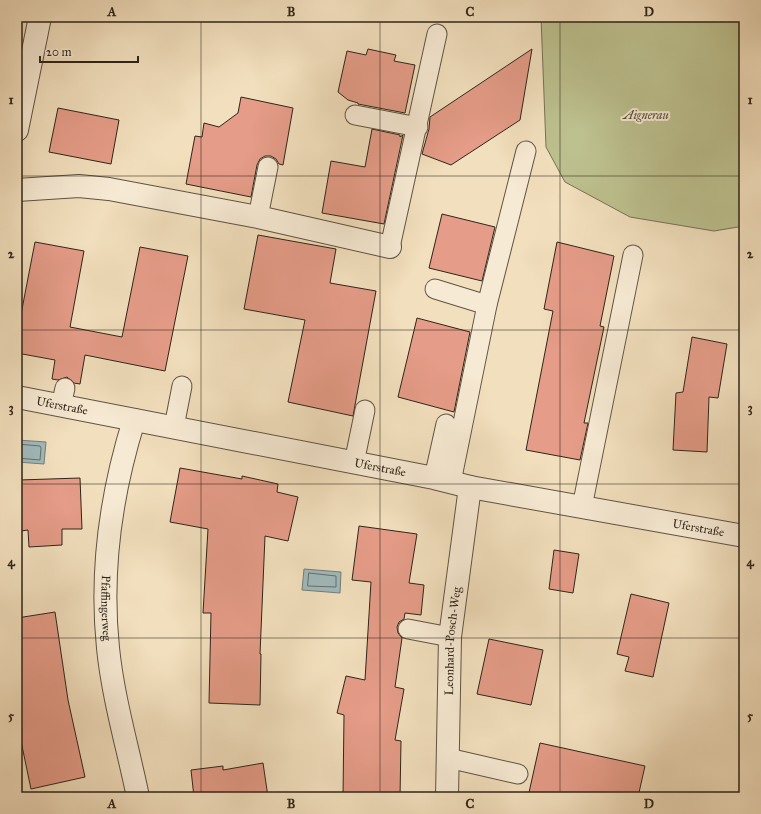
<svg xmlns="http://www.w3.org/2000/svg" width="761" height="814" font-family="'IM FELL Great Primer',serif">
  <style>
    .green { fill: #bdc18f; stroke: #767254 }
    .water { fill: #a0babc; stroke: #727e7b }
    .lines { fill: none; stroke-linecap: round; stroke-linejoin: round }
    .shore { stroke: #676f6a; stroke-width: 1 }
    .building { fill: #e59c88; stroke: #2e2419 }
    .service-casing { stroke: #5f5342; stroke-width: 21 }
    .minor-casing { stroke: #5f5342; stroke-width: 24 }
    .service { stroke: #f7ead4; stroke-width: 19 }
    .minor { stroke: #f7ead4; stroke-width: 22 }
    .grid { fill: none; stroke: #2e2419; stroke-width: 1; stroke-opacity: 0.55 }
    .labels { text-anchor: middle; stroke-width: 4; stroke-linejoin: round; paint-order: stroke }
    .park-label { font-size: 12px; font-style: italic; fill: #524b36; stroke: #f7ead4 }
    .street-label { font-size: 12px; fill: #2e2419; stroke: #f7ead4 }
    .neatline { fill: none; stroke: #2e2419; stroke-width: 1.5 }
    .grid-label { font-size: 13px; text-anchor: middle; font-weight: bold; fill: #2e2419 }
  </style>
  <rect width="100%" height="100%" fill="#f2dfbd"/>
  <filter id="stains"><feTurbulence type="fractalNoise" baseFrequency=".005" numOctaves="4"/><feColorMatrix values="0 0 0 0 .2 0 0 0 0 .09 0 0 0 0 .02 0 0 0 .5 -.17"/></filter>
  <radialGradient id="worn" r=".72"><stop offset=".6" stop-color="#630" stop-opacity="0"/><stop offset="1" stop-color="#630" stop-opacity=".3"/></radialGradient>
  <polygon class="green" points="541,17 744,17 744,226 714,231 630,217 565,182 546,147"/>
  <g class="water">
    <polygon points="17,440 46,442 44,464 17,462"/>
    <polygon points="304,569 341,572 340,593 302,590"/>
  </g>
  <g class="lines">
    <g class="shore">
      <polyline points="17,444 40,446 41,448 40,460 17,458"/>
      <polygon points="309,573 336,576 336,587 308,586"/>
    </g>
  </g>
  <g class="building">
    <polygon points="368,49 396,55 394,61 415,65 405,113 358,104 358,103 348,100 338,92 347,51 366,55"/>
    <polygon points="532,49 520,120 451,165 422,154 429,129 430,117"/>
    <polygon points="241,97 293,108 283,165 279,164 276,159 271,156 265,156 260,159 257,165 251,197 186,184 195,136 202,137 204,123 219,127 238,113"/>
    <polygon points="58,108 119,120 111,164 49,152"/>
    <polygon points="372,129 400,135 400,137 403,135 384,224 322,213 331,161 365,167"/>
    <polygon points="442,214 495,227 482,281 429,268"/>
    <polygon points="258,235 336,249 330,283 376,291 353,416 288,402 305,320 244,309"/>
    <polygon points="35,242 84,251 70,327 122,337 140,247 188,256 165,371 85,355 80,384 74,383 67,377 58,380 52,379 55,360 17,353 17,335"/>
    <polygon points="557,242 614,256 600,326 604,327 584,423 588,423 580,460 526,450 553,311 544,309"/>
    <polygon points="417,318 470,332 454,412 398,397"/>
    <polygon points="692,337 727,344 718,398 709,397 707,452 673,450 676,393 683,392"/>
    <polygon points="180,468 242,479 242,476 278,484 277,492 298,497 288,541 265,536 260,654 261,654 260,705 209,703 211,613 203,613 208,529 170,522"/>
    <polygon points="80,478 82,529 62,529 62,545 29,547 28,530 21,531 19,480"/>
    <polygon points="359,526 417,534 409,583 424,585 421,615 405,613 404,619 399,622 397,627 398,633 402,638 395,687 404,689 395,740 401,741 400,797 343,797 344,715 337,713 346,676 365,680 371,582 352,580"/>
    <polygon points="554,550 579,554 573,593 549,589"/>
    <polygon points="631,594 669,603 653,677 625,671 629,657 617,654"/>
    <polygon points="55,612 68,700 85,777 31,789 17,722 17,618"/>
    <polygon points="489,639 543,650 531,705 477,694"/>
    <polygon points="540,743 645,766 638,797 528,797"/>
    <polygon points="263,763 268,797 194,797 191,770 223,766 223,770"/>
  </g>
  <g class="lines">
    <g class="service-casing">
      <g id="service">
        <polyline points="355,115 418,127"/>
        <polyline points="258,217 268,167"/>
        <polyline points="390,247 437,34"/>
        <polyline points="435,289 487,305"/>
        <polyline points="61,406 65,388"/>
        <polyline points="174,427 182,386"/>
        <polyline points="354,463 365,410"/>
        <polyline points="434,478 446,424"/>
        <polyline points="451,482 487,305 526,151"/>
        <polyline points="582,507 633,255"/>
        <polyline points="408,629 450,637"/>
        <polyline points="448,758 518,774"/>
      </g>
    </g>
    <g class="minor-casing">
      <g id="minor">
        <polyline points="17,130 40,17"/>
        <polyline points="17,190 79,186 109,189 258,217 390,247"/>
        <path id="s1" d="M17 397 434 478 470 487 744 536"/>
        <path id="s2" d="M134 420C111 494 100 571 108 648 113 698 128 748 138 797"/>
        <path id="s3" d="M447 797 450 637 470 487"/>
      </g>
    </g>
    <use href="#service" class="service"/>
    <use href="#minor" class="minor"/>
  </g>
  <path class="grid" d="M201 17V797M380 17V797M560 17V797M17 176H744M17 330H744M17 484H744M17 638H744"/>
  <g class="labels">
    <g class="park-label">
      <text x="646" y="119">Aignerau</text>
    </g>
    <g class="street-label">
      <text dy="4" stroke="none"><textPath href="#s1" startOffset="46">Uferstraße</textPath></text>
      <text dy="4" stroke="none"><textPath href="#s1" startOffset="370">Uferstraße</textPath></text>
      <text dy="4" stroke="none"><textPath href="#s1" startOffset="694">Uferstraße</textPath></text>
      <text dy="4" stroke="none"><textPath href="#s2" startOffset="191">Pfaffingerweg</textPath></text>
      <text dy="4" stroke="none"><textPath href="#s3" startOffset="156">Leonhard-Posch-Weg</textPath></text>
    </g>
  </g>
  <rect width="761" height="814" fill="none" stroke="#f2dfbd" stroke-width="44"/>
  <path d="M40 56v6h98v-6" fill="none" stroke="#2e2419" stroke-width="2"/>
  <text x="46" y="56" font-size="12" fill="#2e2419" stroke="#f7ead4" stroke-width="3" paint-order="stroke">20 m</text>
  <rect x="22" y="22" width="717" height="770" class="neatline"/>
  <g class="grid-label">
    <text x="112" y="16">A</text>
    <text x="291" y="16">B</text>
    <text x="470" y="16">C</text>
    <text x="649" y="16">D</text>
    <text x="11" y="104">1</text>
    <text x="750" y="104">1</text>
    <text x="11" y="258">2</text>
    <text x="750" y="258">2</text>
    <text x="11" y="412">3</text>
    <text x="750" y="412">3</text>
    <text x="11" y="566">4</text>
    <text x="750" y="566">4</text>
    <text x="11" y="720">5</text>
    <text x="750" y="720">5</text>
    <text x="112" y="808">A</text>
    <text x="291" y="808">B</text>
    <text x="470" y="808">C</text>
    <text x="649" y="808">D</text>
  </g>
  <rect width="100%" height="100%" filter="url(#stains)"/>
  <rect width="100%" height="100%" fill="url(#worn)"/>
</svg>
